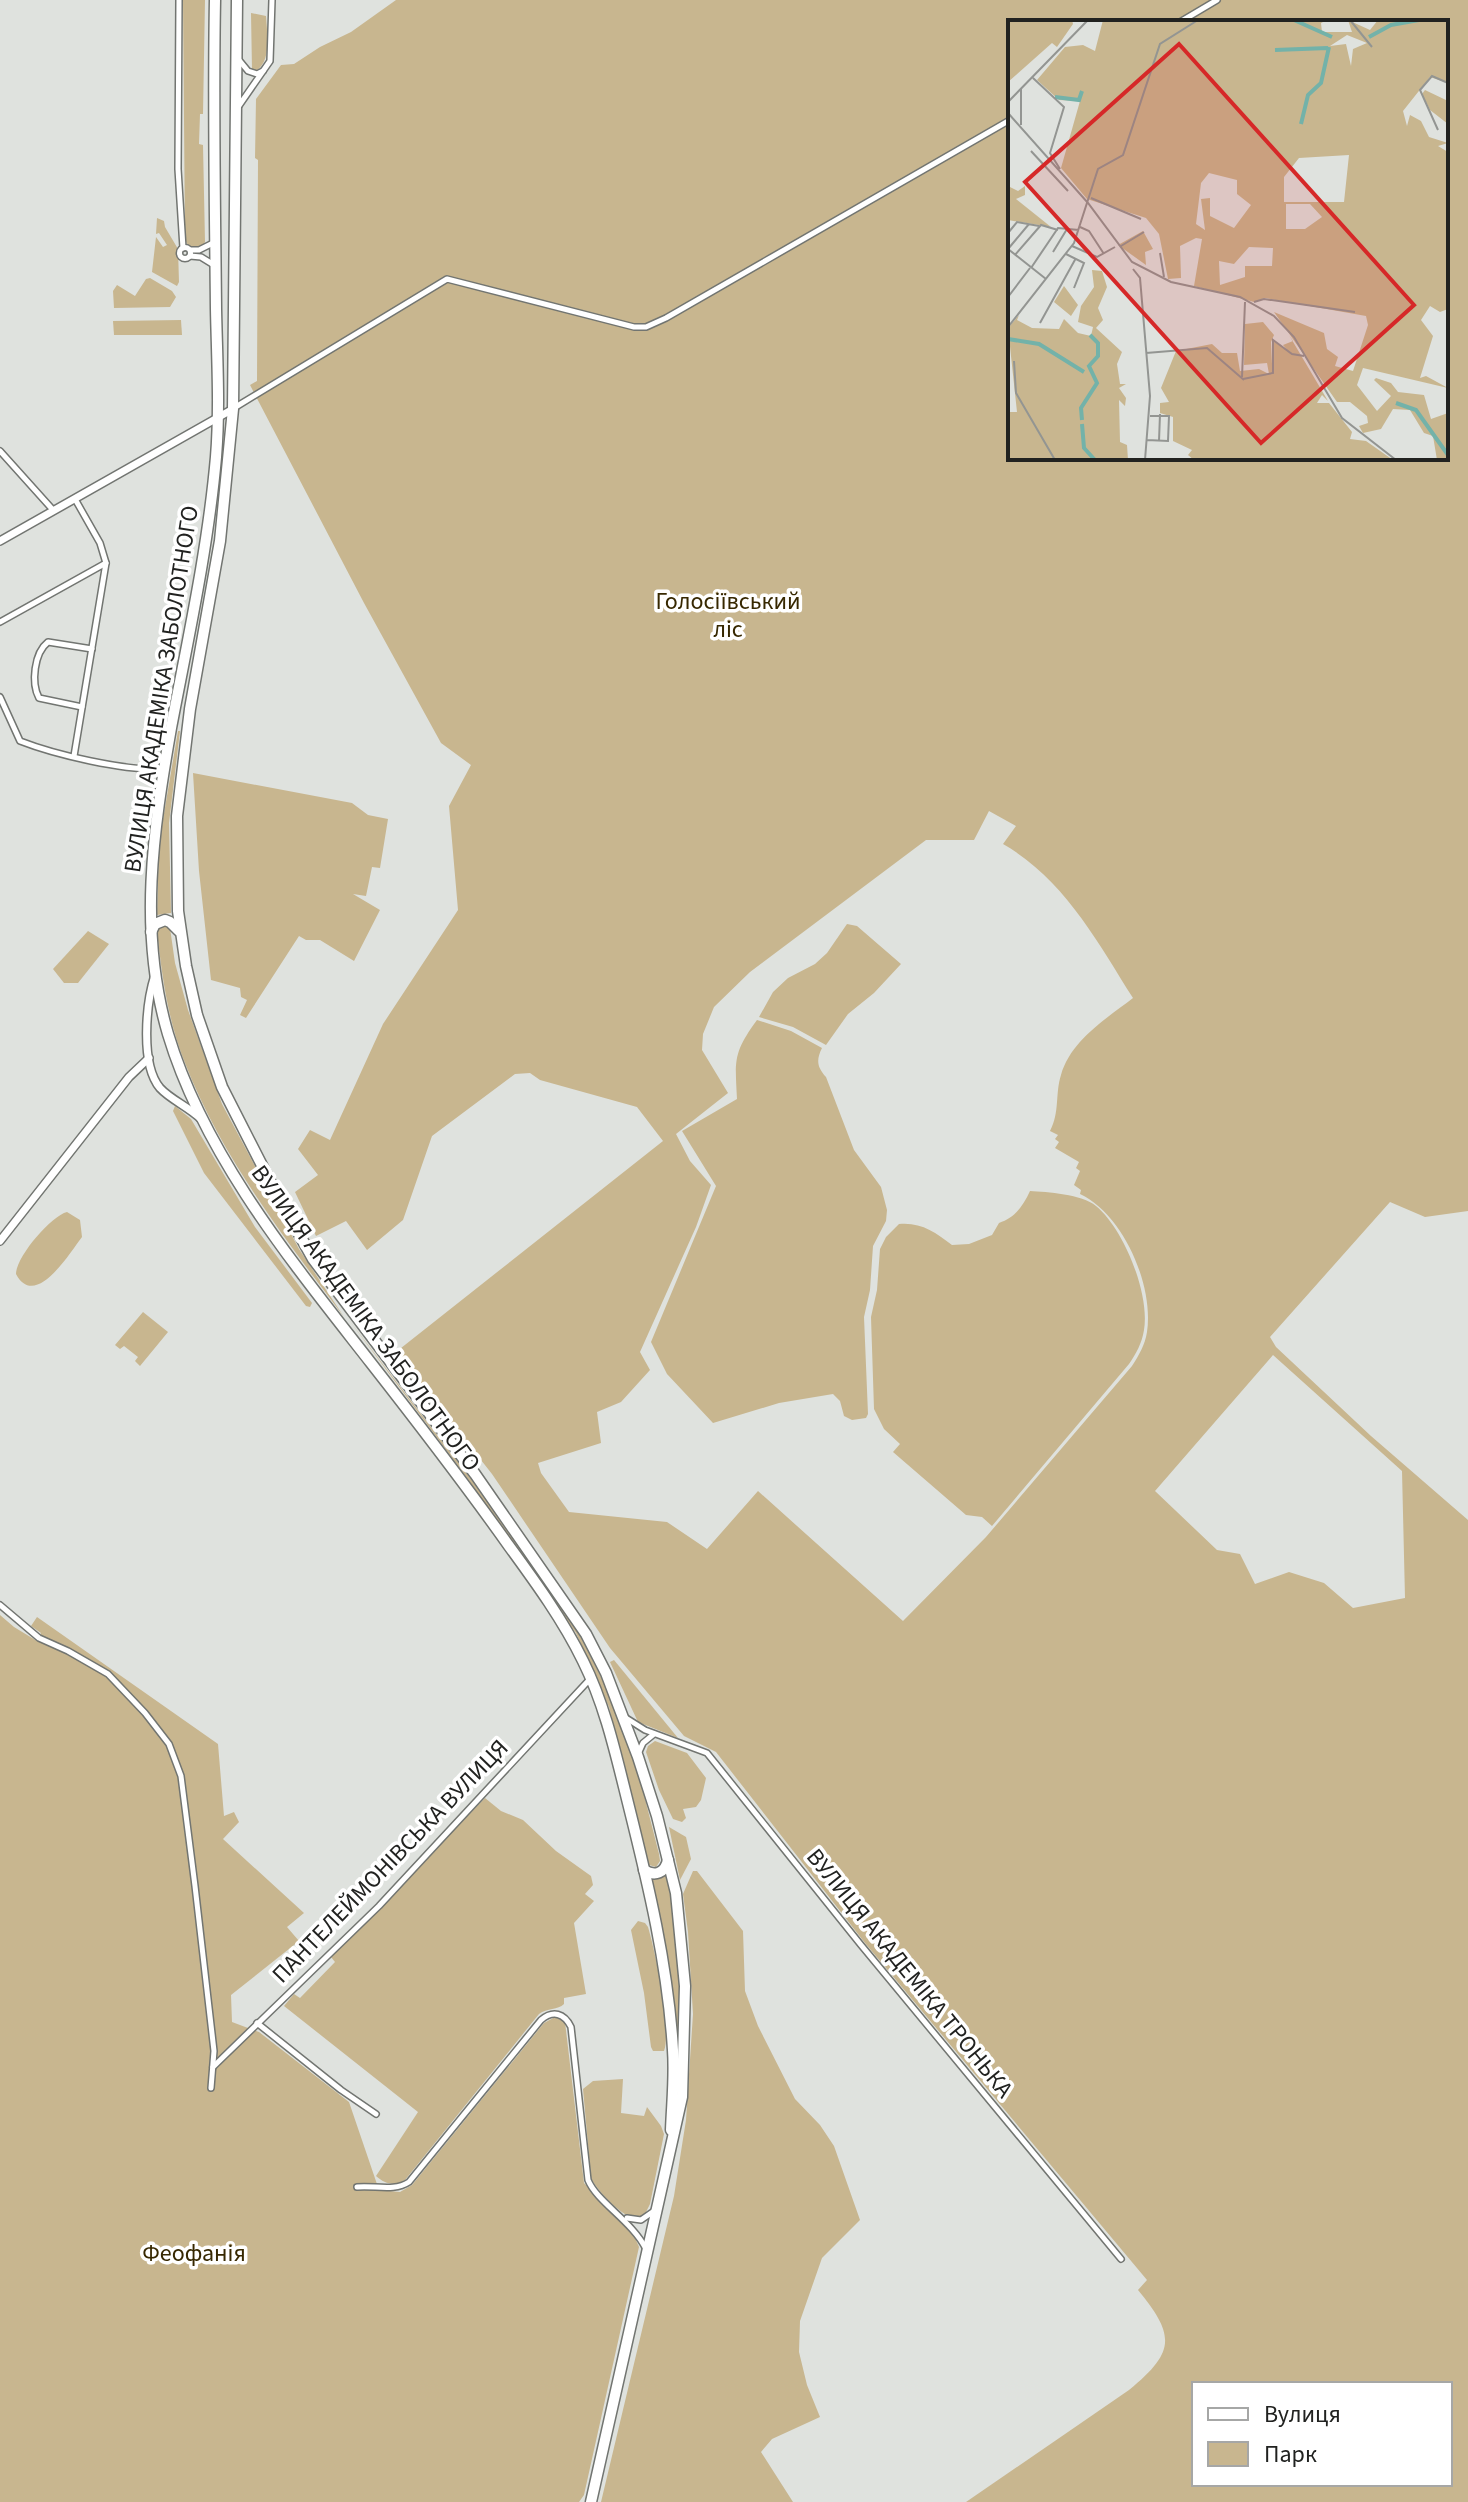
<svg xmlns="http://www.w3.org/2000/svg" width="1468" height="2502" font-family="'Source Sans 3',sans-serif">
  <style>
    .green { fill: #c8b68f; fill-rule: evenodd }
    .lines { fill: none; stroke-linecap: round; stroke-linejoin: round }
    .street-casing { stroke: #727571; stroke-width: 8 }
    .secondary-casing { stroke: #727571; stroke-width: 10 }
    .highway-casing { stroke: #727571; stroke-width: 13 }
    .street { stroke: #fff; stroke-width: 5 }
    .secondary { stroke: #fff; stroke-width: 7 }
    .highway { stroke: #fff; stroke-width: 10 }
    .labels { text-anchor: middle; stroke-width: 7; stroke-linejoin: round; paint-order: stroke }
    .park-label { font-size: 24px; fill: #372801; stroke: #fff }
    .street-label { font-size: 24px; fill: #212220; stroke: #fff }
    .inset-river { fill: none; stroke: #73b2a9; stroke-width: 4 }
    .inset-road { fill: none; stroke: #939592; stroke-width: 2 }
    .view { fill: #d62828; fill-opacity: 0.15; stroke: #d62828; stroke-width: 4 }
    .inset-edge { fill: none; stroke: #212220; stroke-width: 4 }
  </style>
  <rect width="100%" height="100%" fill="#dfe2de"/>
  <g class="green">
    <polygon points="183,0 205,0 203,114 200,114 199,144 203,145 205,242 202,247 189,247 185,240"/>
    <path d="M396 0H1468V1211L1425 1217 1390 1202 1270 1337 1276 1347 1371 1436 1468 1520V2502H966L1129 2390C1175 2352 1176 2336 1138 2290L1147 2280 865 1943 716 1752 684 1736 610 1648 492 1474 396 1352 663 1141 637 1107 540 1080 530 1073 515 1074 432 1136 403 1220 367 1250 346 1221 316 1236 295 1192 318 1175 298 1149 310 1130 330 1140 383 1024 458 910 449 806 471 765 441 743 364 603 250 385 257 381 258 160 255 158 256 99 281 65 294 64 320 47 351 32ZM1010 22H1446V458H1010ZM989 811 1016 826 1003 844C1064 879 1097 941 1133 998 1106 1019 1071 1040 1061 1075 1055 1094 1060 1112 1050 1131L1058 1135 1055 1139 1059 1142 1055 1148 1079 1162 1076 1168 1080 1171 1074 1185 1081 1190 1080 1194C1123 1214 1154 1285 1147 1332 1145 1345 1139 1355 1132 1366L986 1537 903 1621 758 1491 707 1549 667 1522 569 1512 541 1473 538 1463 601 1443 597 1412 621 1402 650 1370 640 1352 696 1227 711 1185 690 1161 676 1134 728 1093 702 1050 703 1034 714 1007 750 972 926 840H974ZM1273 1355 1402 1471 1405 1598 1353 1608 1324 1583 1289 1572 1255 1584 1240 1554 1217 1550 1155 1491ZM1194 2384H1450V2484H1194Z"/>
    <path d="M251 13 266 16C267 34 272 60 256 71L252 70Z"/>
    <polygon points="157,218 164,221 165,227 178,249 179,282 177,286 152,272 156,237 163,247 167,245 159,233 156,234"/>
    <polygon points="150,278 172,291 176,297 170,307 114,308 113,291 117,285 135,296 146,279"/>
    <polygon points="181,320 182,335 114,335 113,321"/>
    <polygon points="178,731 180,731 169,823 171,913 157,915 159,843"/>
    <polygon points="193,773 352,803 368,815 388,819 380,868 372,867 366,896 353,894 380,910 354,961 320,940 306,940 299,936 246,1018 240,1015 247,1000 241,997 240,988 211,980 199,871"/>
    <path d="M166 924 170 928 175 963 188 1010 222 1104 299 1249 344 1317C284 1238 221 1156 185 1063 168 1021 162 976 157 931L159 926Z"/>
    <polygon points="847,924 857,926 901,964 874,993 848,1014 826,1045 793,1027 759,1017 773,992 788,978 815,964 827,953"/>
    <polygon points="88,931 109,944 78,983 64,983 53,969"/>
    <path d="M757 1020 791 1031 822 1048C816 1060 817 1067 826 1077L854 1150 881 1187 887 1210 886 1221 873 1246 870 1290 864 1317 868 1414 866 1418 852 1420 844 1416 840 1401 833 1394 779 1403 713 1423 667 1374 651 1342 716 1186 682 1131 737 1099C735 1060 733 1053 757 1020Z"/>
    <polygon points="175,1106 191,1119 255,1227 312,1303 310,1307 306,1306 204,1173 173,1111"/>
    <path d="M1030 1191C1047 1192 1082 1194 1096 1206 1124 1229 1150 1294 1144 1330 1142 1343 1136 1354 1129 1364L992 1526 982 1517 966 1515 893 1452 900 1444 884 1429 874 1409 871 1317 877 1290 880 1249 886 1237 899 1224C921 1222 935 1232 952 1245L969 1244 992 1235 999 1223C1015 1218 1023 1206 1030 1191Z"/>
    <path d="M67 1212 80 1220 82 1237C69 1254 35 1310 16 1274 16 1257 51 1216 67 1212Z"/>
    <polygon points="143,1312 168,1332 140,1366 135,1361 138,1357 124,1346 120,1349 115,1345"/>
    <polygon points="349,1320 470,1478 578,1632 604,1683 623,1730 643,1791 659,1854 660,1861 656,1867 649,1865 609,1707 576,1633 468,1479"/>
    <polygon points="0,1615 14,1627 37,1641 41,1633 31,1626 37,1617 218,1744 224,1816 234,1812 239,1822 223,1839 304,1913 287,1927 299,1941 231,1995 232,2022 259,2032 349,2102 379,2190 400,2192 412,2185 544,2023 555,2017 565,2022 584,2183 633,2233 639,2247 584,2495 579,2502 0,2502"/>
    <polygon points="614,1660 678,1738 638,1722 610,1662"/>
    <polygon points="655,1741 687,1753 706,1778 701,1800 696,1807 683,1809 686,1818 682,1822 673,1819 659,1790 646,1752 648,1746"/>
    <path d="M485 1798 501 1811 523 1820 556 1851 591 1876 593 1885 585 1894 594 1901 574 1923 586 1994 564 1998V2004C558 2010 547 2008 539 2014L405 2180C395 2187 385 2184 376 2176L418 2112 284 2006 294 1994 300 1998 335 1962 331 1957Z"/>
    <polygon points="669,1827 686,1837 691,1859 680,1880"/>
    <polygon points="693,1871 697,1871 743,1931 745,1991 758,2026 795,2099 820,2125 834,2146 860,2220 822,2258 800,2321 799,2352 807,2385 820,2417 772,2439 761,2452 793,2502 601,2502 674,2196 686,2120 693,2014 688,1932 683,1894"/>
    <polygon points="669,1874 681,1994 679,2093 651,1879"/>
    <path d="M638 1921 645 1923 648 1927C655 1950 672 2031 664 2051H653L651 2047 644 1993 631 1930Z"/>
    <path d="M623 2079 621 2113 644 2116 647 2107 661 2126 664 2134 650 2204 645 2214 637 2219C622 2217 598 2192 591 2178L583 2089 593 2081Z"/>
  </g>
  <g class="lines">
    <g class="street-casing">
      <g id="street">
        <polyline points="179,0 178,169 183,248"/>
        <polyline points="1180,22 1217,0"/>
        <polyline points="239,60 248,71 257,74 263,71"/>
        <polyline points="236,110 270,61 272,0"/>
        <circle cx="185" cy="253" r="5.5"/>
        <polyline points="191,250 199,250 215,242"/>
        <polyline points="190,256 201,257 214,265"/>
        <polyline points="234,408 447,279 634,327 646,327 666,318 1010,120"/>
        <polyline points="0,451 53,510"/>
        <polyline points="0,622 106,563"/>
        <path d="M0 697 20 741C56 755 125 771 163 769"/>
        <path d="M82 707 39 698C31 683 34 653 48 642L92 649"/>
        <polyline points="74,756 106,563 100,543 75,499"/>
        <polyline points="0,1605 39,1638 68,1651 108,1674 145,1713 169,1744 181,1776 195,1886 214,2051 211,2088"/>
        <polyline points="626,1718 645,1730 707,1753 861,1945 1121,2259"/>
        <polyline points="638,1754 643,1743 654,1734"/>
        <polyline points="257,2023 341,2090 376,2114"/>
        <polyline points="213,2067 379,1906 590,1679"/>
        <path d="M357 2187C374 2185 394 2192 409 2182L541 2020C553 2010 564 2013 571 2027L588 2180C597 2202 632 2221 646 2249"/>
        <polyline points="627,2218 641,2220 654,2211"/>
      </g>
    </g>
    <g class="secondary-casing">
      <g id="secondary">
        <polyline points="0,541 233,409"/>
        <path d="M155 975C146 1003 140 1064 160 1088 171 1100 189 1107 201 1119"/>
        <polyline points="0,1241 129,1077 149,1058"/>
      </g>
    </g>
    <g class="highway-casing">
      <g id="highway">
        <path d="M215 0C213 103 215 206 216 309 217 358 220 408 216 457 208 548 188 639 171 728 153 831 138 932 168 1034 205 1157 293 1263 371 1363 418 1423 465 1484 509 1546 536 1583 563 1620 583 1661 605 1705 616 1755 628 1803 648 1883 668 1966 673 2050 675 2077 672 2103 671 2130"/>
        <polyline points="237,0 233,409 220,541 190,709 177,816 178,911 186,966 197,1015 222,1087 274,1189 313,1259 475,1474 586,1634 606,1673 638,1757 657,1816 676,1893 685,1986 682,2097 591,2502"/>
        <polyline points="151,932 155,924 165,920 170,922 179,931"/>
        <path d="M644 1870C655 1877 665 1873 668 1860"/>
      </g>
    </g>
    <use href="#street" class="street"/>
    <use href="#secondary" class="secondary"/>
    <use href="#highway" class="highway"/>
  </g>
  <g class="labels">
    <g class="park-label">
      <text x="728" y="609">Голосіївський<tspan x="728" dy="28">ліс</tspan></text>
      <text x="194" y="2261">Феофанія</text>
    </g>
    <g class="street-label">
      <text transform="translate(161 689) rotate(-81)" y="8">ВУЛИЦЯ АКАДЕМІКА ЗАБОЛОТНОГО</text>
      <text transform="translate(366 1318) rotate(54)" y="8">ВУЛИЦЯ АКАДЕМІКА ЗАБОЛОТНОГО</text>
      <text transform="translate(390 1861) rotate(-46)" y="8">ПАНТЕЛЕЙМОНІВСЬКА ВУЛИЦЯ</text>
      <text transform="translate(910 1973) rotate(51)" y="8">ВУЛИЦЯ АКАДЕМІКА ТРОНЬКА</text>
    </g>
  </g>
  <g transform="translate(1008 20)">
    <rect width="440" height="440" fill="#dfe2de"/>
    <path d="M0 0H64L65 4 49 27 44 23 0 62ZM95 0H319L313 3 314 12H344L340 0 362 10 370 0H440V63L422 57 395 91 399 106 402 95 413 101 421 117 440 123 430 126 440 132V289L432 292 422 286 413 300 425 316 412 358 418 356 440 368 355 348 349 365 369 391 383 376 366 360 368 358 383 363 390 372 416 375 423 399 440 393V440H429L425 416 416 413 402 390 385 389 373 409 355 413 351 406 360 403 359 396 342 382H329L266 292 316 313 319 329 330 337 327 346 345 351 360 305 358 296 257 278 246 282 186 266 194 219 188 218 172 226 173 258 160 259 151 214 138 198 79 179 53 148 72 81 51 80 29 60 57 27 75 25 87 31ZM339 15 359 23 345 29 343 46 338 24 322 26ZM341 135 336 182H276V157L291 138ZM201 153 229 160V174L243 185 226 208 202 196V178L193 179 197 210 188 204 193 163ZM278 184H302L314 197 297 209H278ZM241 227 265 228 264 246H237V257L212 265 211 241 226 244ZM417 70 440 81V104L422 90 414 74ZM0 166 10 171 17 166V175L8 179 43 207 0 200ZM135 211 145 229 137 232 138 245 110 225ZM84 250 94 251 99 267 90 288 95 300 88 308 114 332 109 344 112 364H118L111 368 118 378 117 386 111 380 112 422 119 425 120 440H0V392H9L0 308 11 295 9 300 24 308 51 309 56 299 70 313 83 316 85 307 70 302 73 286 86 267ZM56 266 70 285 63 296 46 282ZM255 302 266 315 263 322 264 344 265 321 280 331 275 325 285 321 281 315 320 381 314 375 309 383H321L344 412 342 419 358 421 385 440H186L180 435 184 430 165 421V397L152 393V383L161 382 153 368 168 331 204 324 214 333H229L232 351 251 349 261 354 259 343 236 345 237 304Z" fill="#c8b68f" fill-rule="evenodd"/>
    <path class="inset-river" d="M286 0 324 17M361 17 383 5 411 0M267 30 320 28M47 77 71 80 74 71M293 104 300 75 313 63 321 27M0 319 31 324 76 352M388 383 408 390 440 435M74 400 73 388 89 363 81 346 90 336V323L82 315M74 404 76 428 87 440"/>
    <path class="inset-road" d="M342 0 364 27M25 58 56 87 42 133 52 149M13 69V105M0 82 80 0M0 93 80 183 124 242 163 262 232 277 266 296 286 317 334 398 388 440M430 110 412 70 424 56 440 63M23 131 60 171M83 178 133 199M72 207 81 211 96 234M0 213 9 202 31 206M64 226 89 237 107 227M113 226 136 212M0 229 38 259M0 229 21 204M45 232 59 209M152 233 156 257M58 234 76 243 66 268M7 235 33 205 50 210M23 248 50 208 71 210M125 249 132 258 142 376 137 440M0 277 22 248M246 282 256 279 347 292M32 303 68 238M0 307 66 223 90 149 115 135 152 24 190 0M138 333 199 328 236 360M6 341 8 373 47 440M234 357 237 282M235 359 265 353V320L284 334 296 336M139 420 160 421 161 396H142M151 421 152 394"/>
    <path class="view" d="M171 24 406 285 253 423 17 162Z"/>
    <rect width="440" height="440" class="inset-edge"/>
  </g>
  <rect x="1192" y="2382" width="260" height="104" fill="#ffffff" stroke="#a6a7a6" stroke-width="2"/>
  <rect x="1208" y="2408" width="40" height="12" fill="#ffffff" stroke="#a6a7a6" stroke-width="2"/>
  <text x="1264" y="2422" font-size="24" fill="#212220">Вулиця</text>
  <rect x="1208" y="2442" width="40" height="24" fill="#c8b68f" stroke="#a6a7a6" stroke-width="2"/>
  <text x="1264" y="2462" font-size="24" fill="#212220">Парк</text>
</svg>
